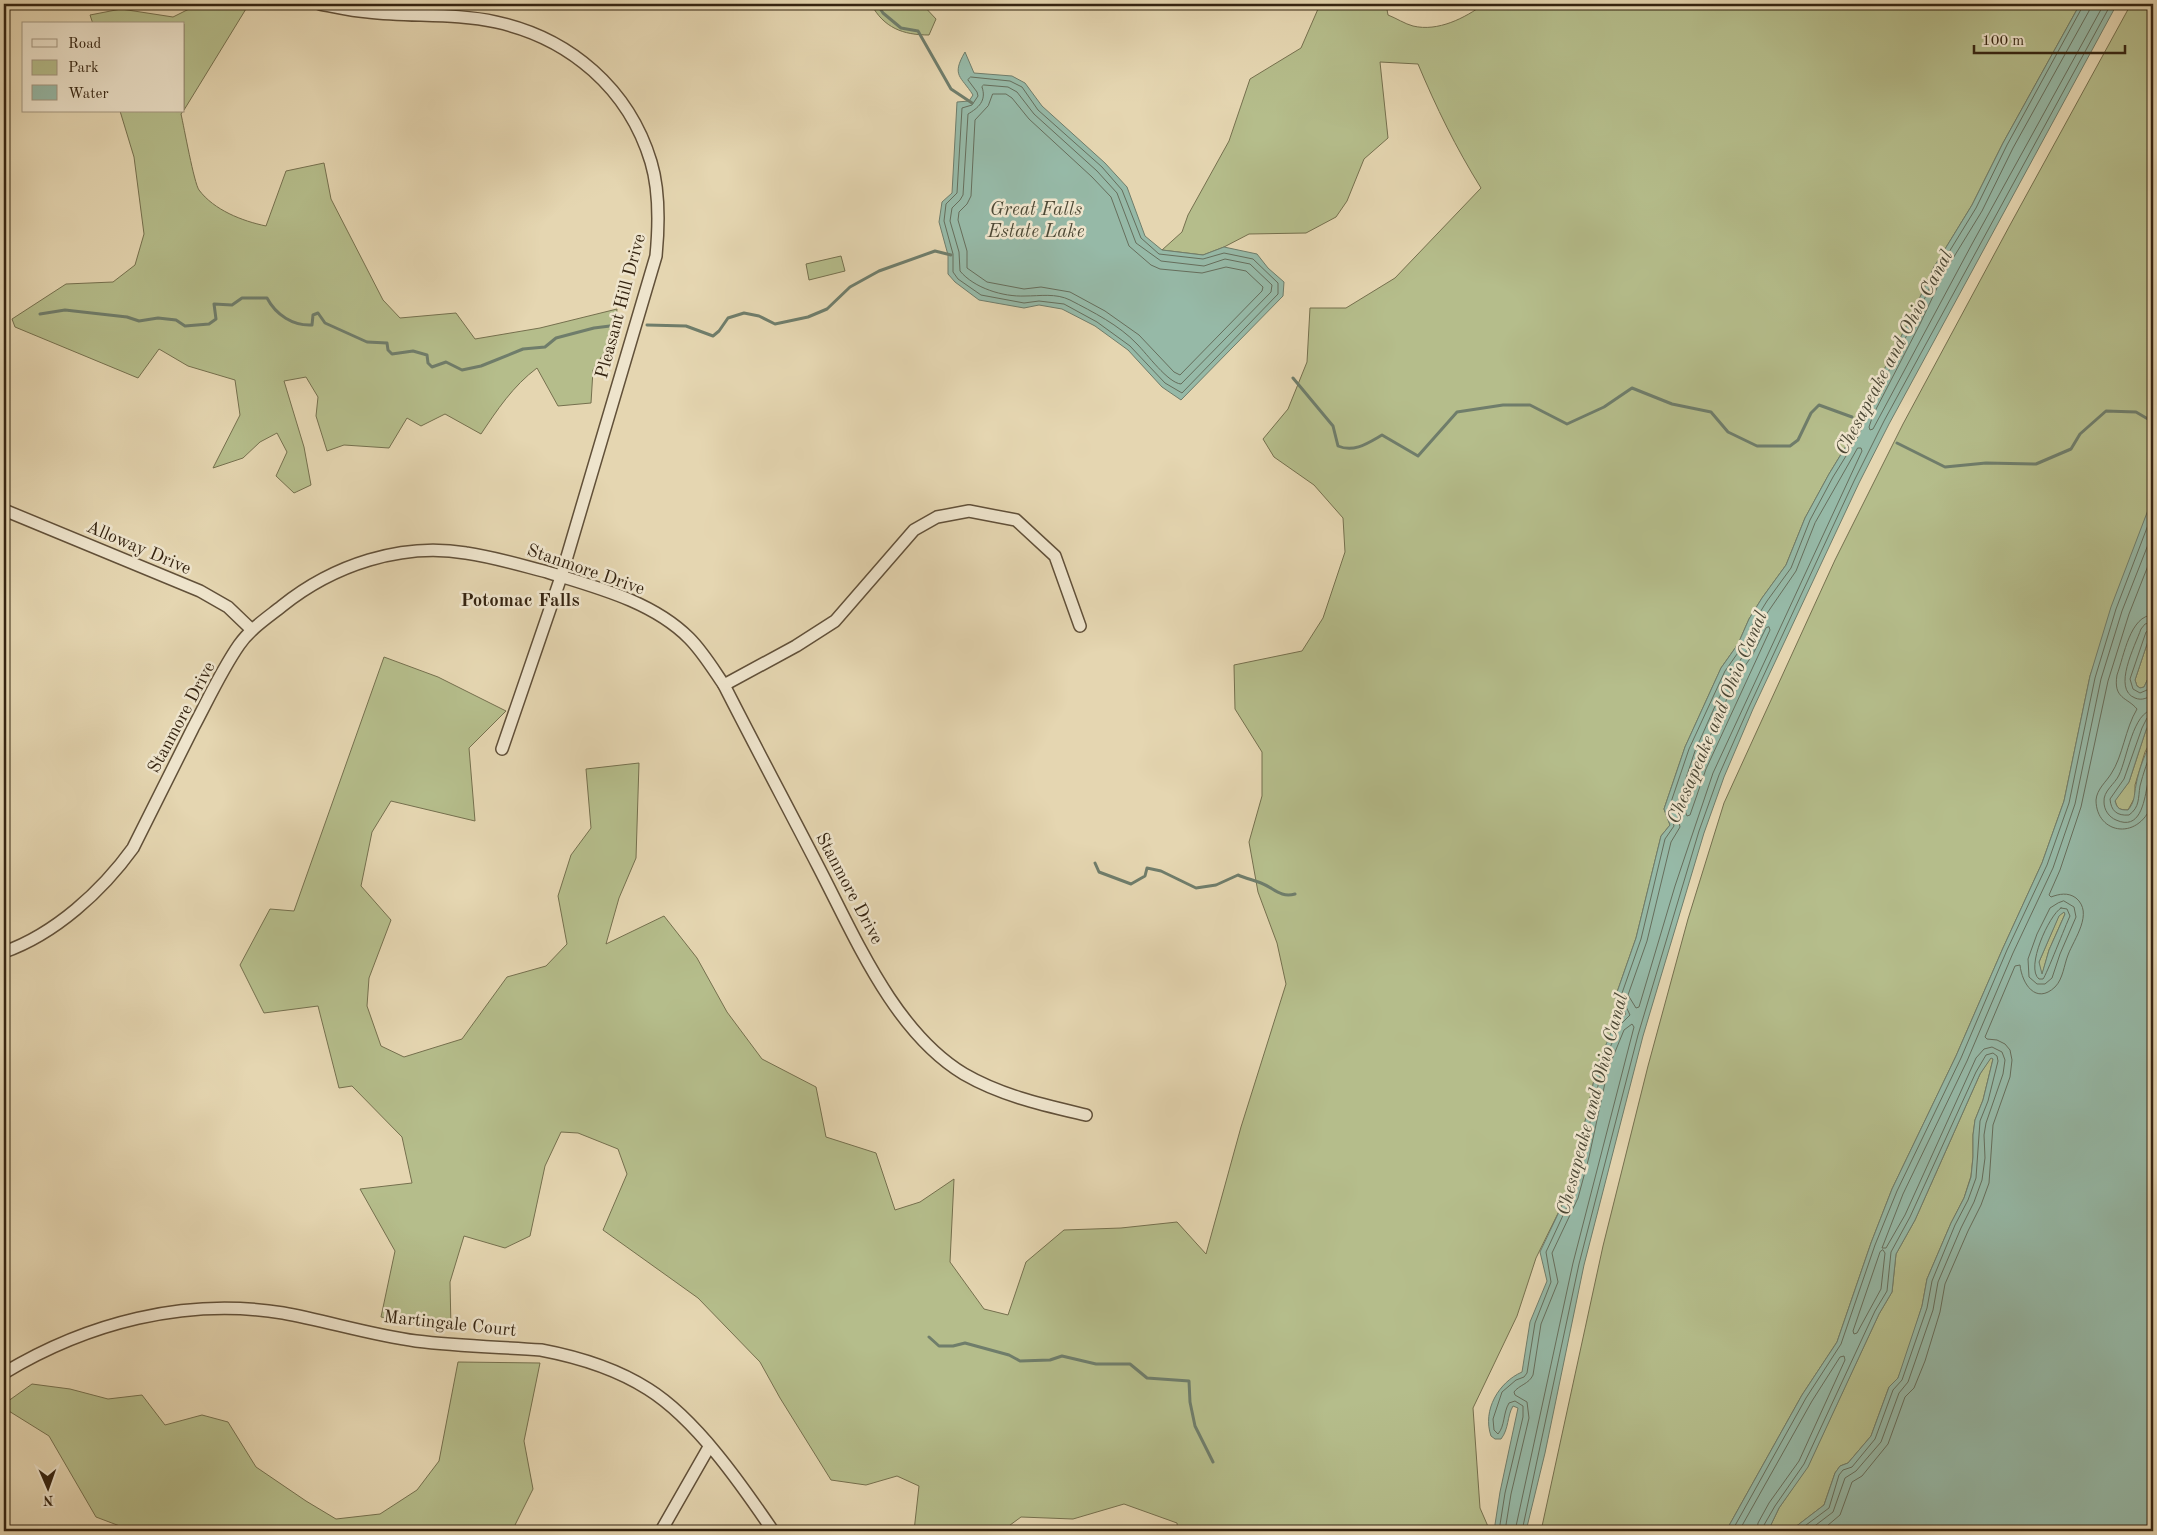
<svg xmlns="http://www.w3.org/2000/svg" width="2157" height="1535" font-family="'Old Standard TT',serif">
  <style>
    .green { fill: #b5bd8b; stroke: #75704e }
    .water { fill: #96b9a7; stroke: #6f7d6b; fill-rule: evenodd }
    .lines { fill: none; stroke-linecap: round; stroke-linejoin: round }
    .shore { stroke: #666e5c; stroke-width: 1 }
    .stream { stroke: #6f7d6b; stroke-width: 3 }
    .minor-casing { stroke: #615039; stroke-width: 14 }
    .minor { stroke: #eee4cc; stroke-width: 11 }
    .labels { text-anchor: middle; stroke-width: 5; stroke-linejoin: round; paint-order: stroke }
    .street-label { font-size: 18px; fill: #352411; stroke: #eee4cc }
    .water-label { font-size: 19px; font-style: italic; fill: #4d4936; stroke: #eee4cc }
    .neighbourhood-label { font-size: 19px; font-weight: bold; fill: #352411; stroke: #eee4cc }
  </style>
  <rect width="100%" height="100%" fill="#e5d6b1"/>
  <filter id="stains"><feTurbulence type="fractalNoise" baseFrequency=".004" numOctaves="4"/><feColorMatrix values="0 0 0 0 .2 0 0 0 0 .09 0 0 0 0 .02 0 0 0 .5 -.17"/></filter>
  <radialGradient id="worn" r=".72"><stop offset=".6" stop-color="#630" stop-opacity="0"/><stop offset="1" stop-color="#630" stop-opacity=".3"/></radialGradient>
  <g class="green">
    <polygon points="199,4 249,4 184,110 184,24 93,24 90,15 121,9 173,17"/>
    <path d="M871 4H922L936 19 929 35C903 35 884 28 871 4Z"/>
    <path d="M1325 4H1386L1388 15C1396 18 1405 24 1413 26 1438 32 1465 18 1484 4H2080L2003 143 1972 205 1934 267 1910 319 1863 411 1854 433 1829 474 1805 518 1786 565 1762 598 1749 619 1738 644 1721 668 1685 747 1664 809 1670 825 1661 836 1636 938 1615 998 1626 1014 1597 1066 1578 1154 1567 1195 1536 1258 1517 1316 1473 1408 1480 1508 1490 1531H1178L1177 1523 1124 1504 1073 1519 1021 1517 1002 1531H914L919 1486 897 1476 866 1485 831 1480 780 1398 760 1362 698 1298 603 1230 627 1174 618 1149 578 1133 561 1132 545 1166 530 1236 505 1248 464 1236 450 1282 451 1329 381 1317 395 1251 360 1189 412 1183 402 1137 352 1086 339 1088 318 1006 264 1013 240 965 270 909 294 911 384 657 438 677 506 711 469 748 475 821 391 801 372 832 361 886 391 920 369 978 367 1006 381 1046 404 1057 462 1039 507 977 546 966 567 944 558 896 571 855 591 828 586 769 639 763 636 858 619 898 606 944 664 916 697 958 727 1012 762 1059 816 1087 826 1137 876 1153 895 1210 920 1202 954 1179 950 1262 984 1309 1008 1315 1026 1262 1064 1230 1121 1228 1177 1222 1206 1254 1241 1127 1286 984 1277 943 1258 892 1249 842 1262 796V752L1235 709 1234 665 1302 651 1323 618 1345 552 1343 518 1314 485 1274 457 1263 439 1288 409 1307 362 1310 308H1346L1395 278 1481 188C1456 148 1436 107 1418 64L1380 62 1388 138 1364 159 1347 201 1336 217 1306 233 1249 234 1224 247 1203 255 1162 250 1182 232 1188 215 1229 141 1250 79 1301 48 1318 9Z"/>
    <polygon points="2131,4 2153,4 2153,497 2090,676 2064,801 2042,863 2003,948 1956,1056 1892,1189 1871,1243 1837,1342 1802,1395 1726,1531 1541,1531 1603,1246 1648,1066 1688,919 1724,803 1835,560 1903,424 2010,225"/>
    <path d="M120 111H183L181 114C184 127 194 183 199 190 214 210 242 221 266 226L286 171 324 163 331 199 383 300 400 318 456 313 475 339 540 328 617 309 615 336 593 370 591 403 558 406 537 368C513 386 497 410 481 434L445 414 421 426 407 418 389 448 344 445 327 451 316 416 318 397 306 377 284 381 304 447 311 485 294 493 276 476 287 452 277 433 260 442 243 458 213 468 240 415 235 380 188 366 159 349 138 378 15 327 12 319 66 284 113 282 135 265 144 234 134 157Z"/>
    <polygon points="841,256 845,271 809,280 806,264"/>
    <polygon points="2153,626 2153,668 2144,687 2140,688 2137,686 2135,680"/>
    <path d="M2153 717V737L2145 752 2135 785V797L2128 810C2120 810 2117 809 2115 800L2129 782 2146 730Z"/>
    <polygon points="2064,912 2065,914 2049,950 2042,975 2040,973 2039,962 2059,915"/>
    <polygon points="1991,1057 1993,1059 1983,1100 1975,1120 1973,1135 1973,1157 1971,1176 1964,1198 1951,1223 1927,1279 1922,1306 1907,1355 1898,1378 1889,1387 1871,1436 1848,1463 1840,1466 1835,1473 1824,1505 1790,1531 1768,1531 1779,1508 1808,1466 1879,1314 1892,1292 1896,1254 1915,1220 1980,1074"/>
    <polygon points="458,1362 540,1363 524,1441 533,1489 512,1531 133,1531 96,1517 49,1436 4,1408 4,1404 32,1384 70,1389 108,1399 142,1395 165,1425 202,1415 228,1422 256,1467 306,1501 336,1519 380,1514 417,1490 439,1461"/>
  </g>
  <g class="water">
    <path d="M2080 4H2117L1889 424 1859 483 1753 709 1724 777 1704 833 1643 1036 1584 1265 1545 1453 1526 1531H1494L1500 1492 1518 1408 1513 1406C1507 1416 1509 1429 1501 1439H1495L1491 1436C1482 1410 1499 1382 1522 1372L1530 1322 1547 1281 1540 1252 1567 1195 1578 1154 1597 1066 1615 1023 1626 1014 1615 998 1636 938 1661 836 1670 825 1664 809 1685 747 1721 668 1738 644 1749 619 1762 598 1786 565 1805 518 1829 474 1854 433 1863 411 1910 319 1934 267 1972 205 2003 143Z"/>
    <path d="M965 52 974 73 1012 76 1025 83 1042 106 1105 163 1127 187 1145 236 1162 250 1203 255 1224 247 1257 254 1268 268 1284 282 1283 296 1181 400 1162 387 1128 350 1095 326 1062 309 1039 305 1024 308 979 300 955 282 948 274V255L939 222 942 202 952 193 957 102 969 101 973 95C961 76 951 76 965 52Z"/>
    <path d="M2153 497V626L2135 680 2137 686 2140 688 2144 687 2153 668V717L2146 730 2129 782 2115 801C2117 809 2120 810 2128 810 2135 802 2134 795 2136 785 2139 768 2146 752 2153 737V1531H1790L1824 1505 1835 1473 1840 1466 1848 1463 1871 1436 1889 1387 1898 1378 1922 1306 1927 1279 1951 1223 1964 1198 1971 1177 1973 1157V1135L1975 1120 1983 1100 1993 1059 1991 1058 1980 1074 1915 1220 1896 1254 1892 1292 1879 1314 1808 1467 1779 1508 1768 1531H1726L1802 1395 1837 1342 1871 1243 1892 1189 1956 1056 2003 948 2042 863 2064 801 2090 676 2111 607ZM2064 912 2065 914 2049 950 2042 974 2039 962 2059 916Z"/>
  </g>
  <g class="lines">
    <g class="shore">
      <polyline points="2091,4 2089,11 2013,148 1982,211 1944,273 1920,324 1873,415 1869,427 1870,430 1873,429 1972,244 2104,4"/>
      <polygon points="971,77 1010,81 1022,87 1038,110 1102,167 1122,190 1141,238 1159,254 1203,259 1224,253 1253,259 1278,283 1278,294 1182,393 1165,383 1130,346 1097,322 1064,304 1039,301 1024,303 981,295 958,279 953,272 953,254 944,221 946,204 957,193 962,108 972,105 978,96 977,92 968,80"/>
      <path d="M984 85 1008 87 1017 92 1034 114 1097 171 1117 193 1136 243 1161 261 1204 266 1225 259 1250 264 1272 285 1271 292 1181 384C1168 383 1147 354 1137 344 1119 325 1093 312 1070 300 1056 293 1040 296 1025 296 1003 297 974 288 960 271L959 252 950 221 952 208 960 200 963 195 968 114C978 108 987 101 982 87Z"/>
      <polygon points="993,94 1006,94 1012,98 1029,119 1092,177 1111,197 1129,246 1151,265 1160,269 1202,273 1226,267 1246,271 1263,287 1262,291 1180,375 1174,372 1139,335 1105,311 1070,292 1041,287 1024,289 987,282 967,268 967,251 958,220 959,212 967,204 971,196 975,120 988,106"/>
      <polygon points="1858,448 1861,448 1862,451 1713,773 1675,886 1639,1007 1636,1008 1628,995 1647,941 1671,842 1680,827 1676,808 1695,751 1716,704 1731,674 1747,650 1759,625 1796,571 1815,523"/>
      <path d="M2153 615C2130 615 2124 656 2117 675 2113 699 2127 697 2137 709 2125 729 2123 756 2111 774 2106 782 2097 789 2096 800 2096 835 2141 842 2153 801"/>
      <path d="M2153 622 2145 624 2141 629C2135 646 2112 689 2135 698 2142 701 2149 698 2153 693"/>
      <polygon points="1769,627 1770,630 1706,769 1690,815 1687,816 1684,808 1702,754 1723,707 1737,678 1753,654 1766,628"/>
      <polyline points="2153,628 2146,632 2130,679 2133,689 2140,693 2147,690 2153,680"/>
      <path d="M2153 710C2133 711 2127 759 2119 775 2115 784 2103 791 2104 802 2104 810 2109 817 2116 820 2140 831 2144 802 2147 787 2148 780 2151 772 2153 765"/>
      <path d="M2153 716 2147 718 2142 728 2124 779 2110 799C2111 811 2117 816 2129 815 2140 807 2138 798 2140 786 2143 774 2148 759 2153 748"/>
      <polygon points="2064,901 2074,907 2076,917 2060,954 2052,978 2045,984 2037,984 2029,977 2028,959 2037,934 2050,908 2058,903"/>
      <path d="M2061 908 2067 909 2070 916C2066 924 2046 976 2043 979H2039C2025 968 2049 915 2061 908Z"/>
      <polygon points="1883,1250 1885,1253 1881,1289 1857,1333 1854,1334 1853,1331 1880,1252"/>
      <path d="M1499 1531 1505 1493 1523 1417V1406L1515 1401 1509 1403C1503 1413 1505 1426 1498 1434L1494 1430 1493 1419 1502 1392 1516 1380 1524 1377 1527 1373 1535 1323 1551 1282 1546 1252 1572 1196 1583 1155 1602 1067 1619 1026 1630 1015 1621 996 1641 939 1665 839 1674 826 1669 808 1689 749 1725 671 1742 647 1754 622 1767 601 1791 568 1810 520 1833 477 1859 435 1868 412 1914 321 1938 270 1976 208 2007 145 2084 4"/>
      <path d="M1505 1531 1511 1494 1529 1418 1527 1402 1515 1395 1514 1392C1519 1385 1529 1384 1533 1375L1541 1324 1558 1282 1552 1253 1578 1198 1589 1157 1608 1069 1624 1030 1632 1024 1634 1027 1573 1263 1515 1531"/>
      <polyline points="1522,1531 1579,1264 1638,1035 1699,831 1719,775 1749,707 1854,481 1884,421 2111,4"/>
      <polyline points="1732,1531 1806,1398 1841,1344 1875,1245 1897,1191 1961,1058 2007,950 2047,865 2069,803 2095,678 2116,609 2153,512"/>
      <polyline points="1739,1531 1812,1401 1840,1357 1844,1356 1845,1360 1799,1461 1769,1503 1758,1523 1757,1531"/>
      <polyline points="1763,1531 1764,1525 1775,1506 1804,1464 1875,1311 1887,1291 1891,1252 1910,1217 1976,1072 1986,1055 1993,1053 1997,1056 1998,1061 1988,1101 1980,1121 1976,1178 1968,1200 1955,1225 1932,1281 1927,1308 1902,1380 1893,1390 1875,1439 1852,1467 1843,1470 1839,1475 1829,1508 1798,1531"/>
      <polyline points="1808,1531 1833,1512 1845,1478 1856,1471 1881,1442 1899,1393 1908,1382 1933,1310 1938,1282 1961,1228 1974,1202 1982,1180 1985,1158 1984,1135 1986,1123 2003,1074 2005,1060 2002,1052 1992,1047 1984,1049 1976,1058 1905,1215 1886,1248 1882,1248 1903,1194 1967,1061 2013,953 2053,868 2075,804 2101,679 2122,611 2153,532"/>
      <path d="M1821 1531 1840 1515 1852 1482 1862 1476 1888 1444 1905 1397 1914 1388 1925 1361 1940 1312 1945 1284 1968 1231 1981 1205 1989 1183 1993 1125 2010 1077 2012 1060 2010 1050 2005 1044 1997 1040 1987 1039 1985 1037 2015 966 2020 965C2022 984 2036 1005 2055 987 2063 979 2064 965 2068 955 2074 939 2094 913 2076 898 2068 892 2059 894 2051 897L2049 895 2060 870 2081 807 2108 681 2129 614 2153 553"/>
    </g>
    <g class="stream">
      <polyline points="877,4 883,13 901,28 918,31 951,89 972,103"/>
      <path d="M40 314 65 310 127 317 139 321 158 318 176 320 185 326 209 324 216 319 214 304 232 305 242 298H267C276 315 293 326 312 325L313 315 318 313 325 323 367 342 387 343 388 350 392 354 413 351 427 355 428 363 432 367 446 362 462 370 481 366 523 349 545 347 556 338 594 328 618 325"/>
      <polyline points="647,325 686,326 713,336 719,331 728,318 744,313 759,316 775,324 808,317 827,309 850,287 879,271 935,251 951,255"/>
      <path d="M1293 378 1333 426 1338 446C1354 453 1368 443 1382 435L1418 456 1457 412 1503 405H1530L1567 424 1604 407 1632 388 1672 404 1711 412 1728 432 1757 446H1790L1798 440 1811 413 1819 405 1852 417"/>
      <polyline points="1897,443 1945,467 1986,463 2036,464 2071,449 2080,434 2106,411 2136,412 2153,422"/>
      <path d="M1095 863 1099 872 1131 884 1145 876 1147 868 1161 871 1196 888 1216 885 1238 875C1245 878 1253 880 1261 883 1274 888 1280 898 1295 894"/>
      <polyline points="929,1337 939,1346 953,1346 965,1343 1009,1355 1020,1361 1050,1360 1062,1356 1096,1364 1130,1364 1147,1378 1189,1381 1190,1402 1195,1426 1213,1462"/>
    </g>
    <g class="minor-casing">
      <g id="minor">
        <path d="M320 4C336 7 352 11 368 12 411 17 455 13 496 22 570 38 629 89 651 162 660 192 659 225 656 256L561 577 502 749"/>
        <polyline points="4,510 200,591 228,607 252,630"/>
        <polyline points="724,685 796,646 835,621 914,530 937,517 969,511 1016,520 1055,556 1080,626"/>
        <path d="M4 952C55 934 102 891 133 848 153 808 173 768 193 728 208 700 221 671 239 645 250 629 267 618 282 606 333 565 402 542 466 553 494 557 520 565 547 572 595 587 652 601 689 638 703 652 713 669 724 685 755 746 787 806 818 866 855 937 894 1032 964 1074 1002 1096 1044 1105 1086 1115"/>
        <path d="M4 1373C87 1323 185 1297 283 1313 327 1321 371 1335 416 1341 457 1346 499 1347 541 1350 578 1357 615 1368 648 1389 696 1419 741 1484 773 1531"/>
        <polyline points="661,1531 709,1447"/>
      </g>
    </g>
    <use href="#minor" class="minor"/>
  </g>
  <g class="labels">
    <g class="street-label">
      <text transform="translate(620 306) rotate(-75)" y="6">Pleasant Hill Drive</text>
      <text transform="translate(139 547) rotate(23)" y="6">Alloway Drive</text>
      <text transform="translate(586 569) rotate(19)" y="6">Stanmore Drive</text>
      <text transform="translate(181 717) rotate(-62)" y="6">Stanmore Drive</text>
      <text transform="translate(850 888) rotate(62)" y="6">Stanmore Drive</text>
      <text transform="translate(450 1323) rotate(6)" y="6">Martingale Court</text>
    </g>
    <g class="water-label">
      <text x="1036" y="215">Great Falls<tspan x="1036" dy="22">Estate Lake</tspan></text>
      <text transform="translate(1893 352) rotate(-62)" y="7">Chesapeake and Ohio Canal</text>
      <text transform="translate(1716 717) rotate(-67)" y="7">Chesapeake and Ohio Canal</text>
      <text transform="translate(1591 1104) rotate(-75)" y="7">Chesapeake and Ohio Canal</text>
    </g>
    <g class="neighbourhood-label">
      <text x="520" y="606">Potomac Falls</text>
    </g>
  </g>
  <rect width="2157" height="1535" fill="none" stroke="#e5d6b1" stroke-width="20"/>
  <rect x="5" y="5" width="2147" height="1525" fill="none" stroke="#352411" stroke-width="2.5"/>
  <rect x="10" y="10" width="2137" height="1515" fill="none" stroke="#352411"/>
  <rect x="22" y="22" width="162" height="90" fill="#eee4cc" stroke="#a49781"/>
  <rect x="32" y="39" width="25" height="8" fill="#eee4cc" stroke="#a49781"/>
  <text x="68" y="48" font-size="15" fill="#352411">Road</text>
  <rect x="32" y="60" width="25" height="15" fill="#b5bd8b" stroke="#a49781"/>
  <text x="68" y="72" font-size="15" fill="#352411">Park</text>
  <rect x="32" y="85" width="25" height="15" fill="#96b9a7" stroke="#a49781"/>
  <text x="68" y="98" font-size="15" fill="#352411">Water</text>
  <g transform="translate(48 1488) rotate(178)" stroke="#eee4cc" stroke-width="4" paint-order="stroke">
  <path d="M0-4L9 19L0 12L-9 19Z" fill="#352411"/>
  <text y="-8" font-size="14" font-weight="bold" text-anchor="middle" fill="#352411">N</text>
  </g>
  <path d="M1974 45v8h151v-8" fill="none" stroke="#352411" stroke-width="2.5"/>
  <text x="1982" y="45" font-size="15" fill="#352411" stroke="#eee4cc" stroke-width="4" paint-order="stroke">100 m</text>
  <rect width="100%" height="100%" filter="url(#stains)"/>
  <rect width="100%" height="100%" fill="url(#worn)"/>
</svg>
